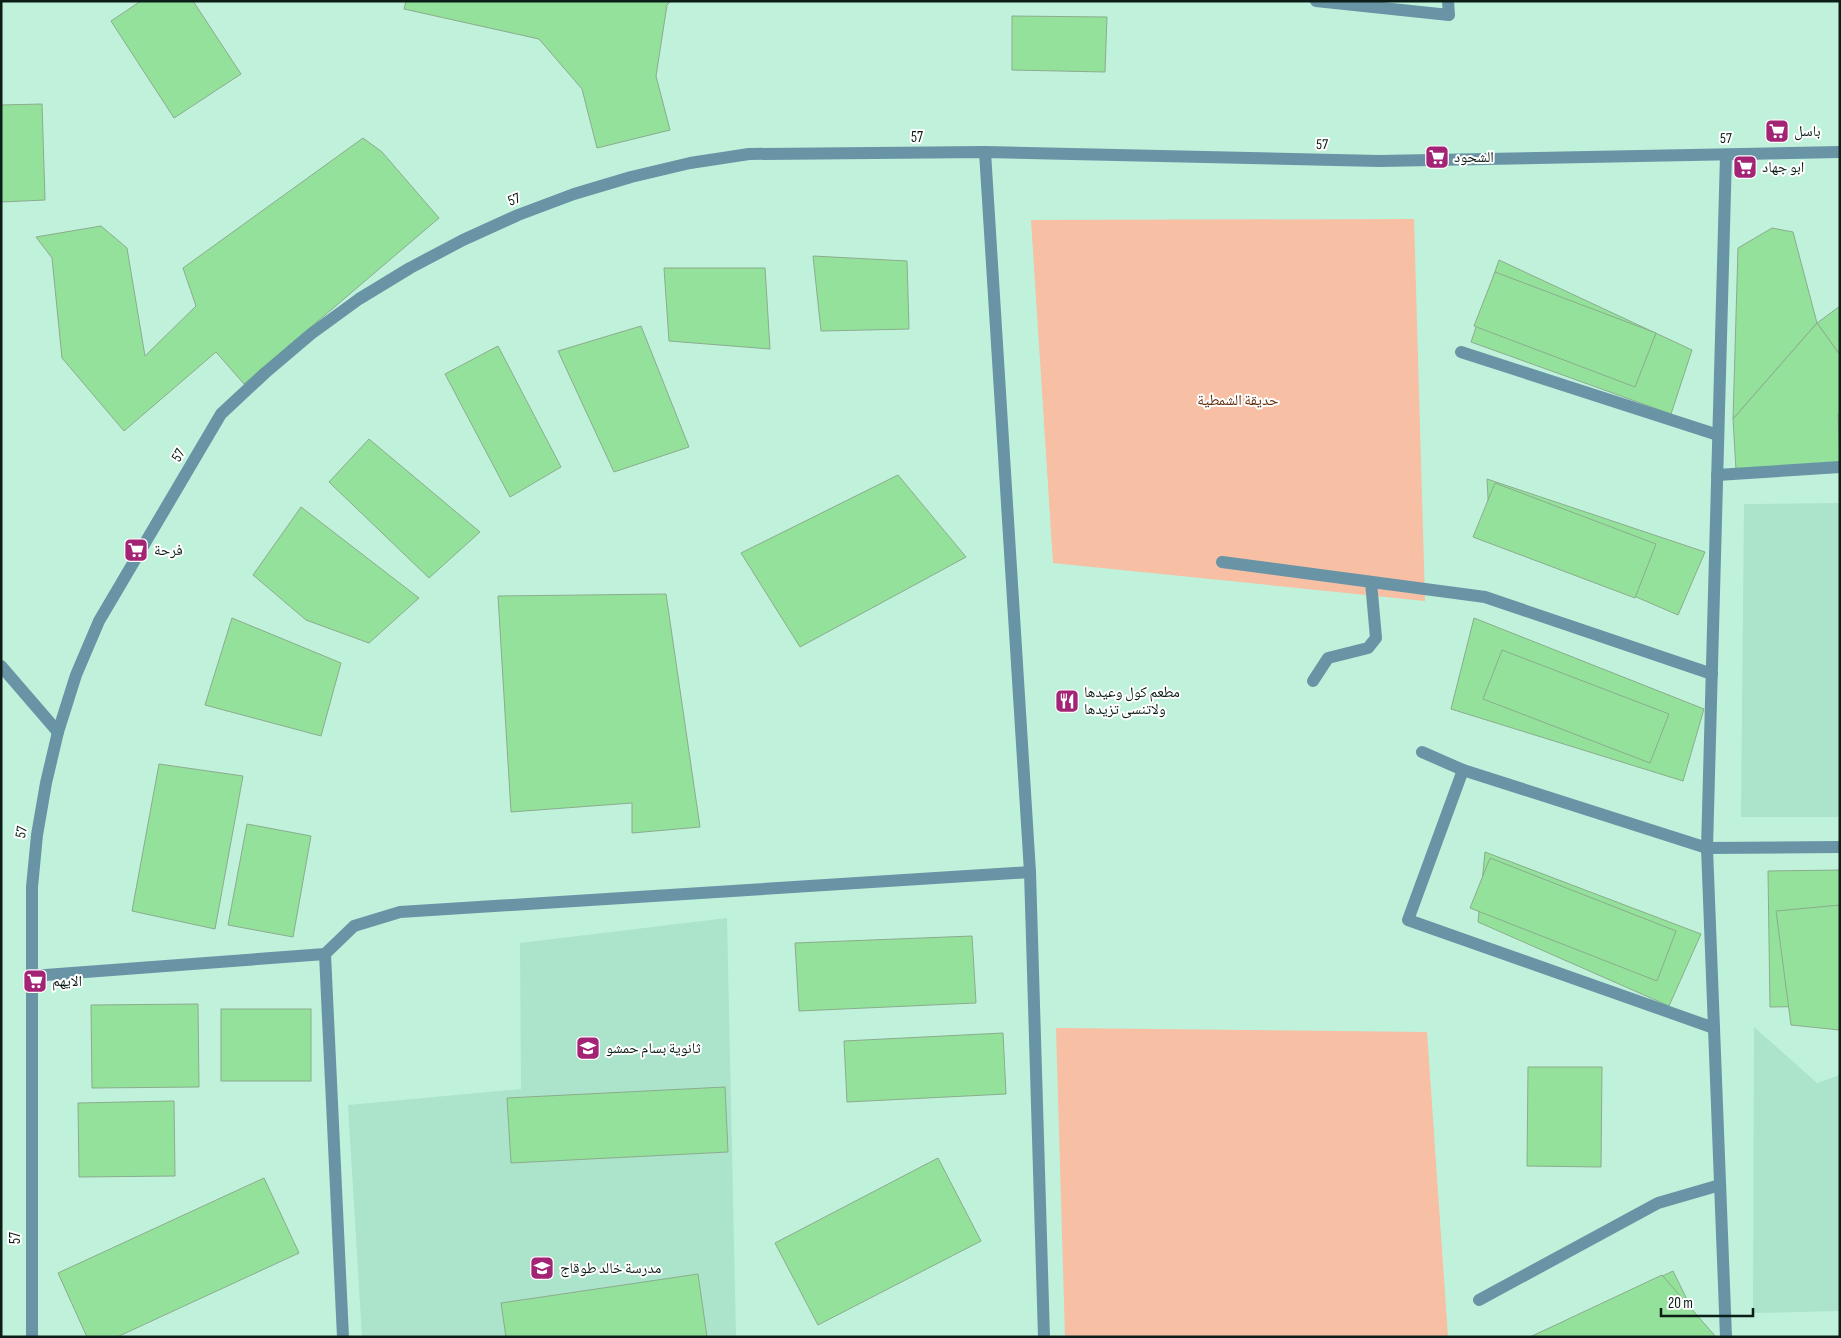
<svg xmlns="http://www.w3.org/2000/svg" width="1841" height="1338" font-family="'Sofia Sans Condensed','Noto Naskh Arabic',sans-serif">
  <style>
    .built { fill: #ace3cb }
    .green { fill: #f7bfa4 }
    .building { fill: #94e19b; stroke: #8bac8d }
    .lines { fill: none; stroke-linecap: round; stroke-linejoin: round }
    .lane { stroke: #6894a6; stroke-width: 12 }
    .street { stroke: #6894a6; stroke-width: 12 }
    .labels { text-anchor: middle; stroke-width: 4; stroke-linejoin: round; paint-order: stroke }
    .poi-label { font-size: 15px; fill: #0b1e17; stroke: #fff; text-anchor: start }
    .street-label { font-size: 15px; fill: #0b1e17; stroke: #fff }
    .park-label { font-size: 15px; fill: #642c0b; stroke: #fff }
  </style>
  <rect width="100%" height="100%" fill="#c0f1db"/>
  <g class="built">
    <polygon points="1840,503 1840,817 1741,817 1744,504"/>
    <polygon points="727,918 736,1337 362,1337 348,1105 521,1089 520,943"/>
    <polygon points="1754,1027 1817,1083 1840,1075 1840,1311 1753,1313"/>
  </g>
  <g class="green">
    <polygon points="1414,219 1425,601 1053,563 1031,220"/>
    <polygon points="1056,1028 1427,1032 1448,1337 1065,1337"/>
  </g>
  <g class="building">
    <polygon points="141,1 193,1 241,74 174,118 111,21"/>
    <polygon points="406,1 671,1 667,5 656,76 670,130 597,148 582,89 539,39 404,9"/>
    <polygon points="1012,16 1107,17 1105,72 1012,70"/>
    <polygon points="42,104 45,200 1,202 1,105"/>
    <polygon points="363,138 382,152 439,218 244,384 216,352 124,431 62,358 52,258 36,237 101,226 127,248 145,356 196,306 183,268"/>
    <polygon points="1772,228 1793,232 1817,323 1733,419 1738,248"/>
    <polygon points="813,256 907,261 909,329 821,331"/>
    <polygon points="1499,260 1692,350 1671,414 1471,342"/>
    <polygon points="664,268 765,268 770,349 669,341"/>
    <polygon points="1495,272 1656,333 1635,387 1474,326"/>
    <polygon points="1840,306 1840,355 1817,323"/>
    <polygon points="1817,323 1840,355 1840,414 1838,414 1840,464 1736,470 1733,419"/>
    <polygon points="641,326 689,447 614,472 558,351"/>
    <polygon points="498,346 561,467 510,497 445,374"/>
    <polygon points="369,439 480,532 429,578 329,482"/>
    <polygon points="898,475 966,557 800,647 741,553"/>
    <polygon points="1487,479 1705,552 1678,615 1490,534"/>
    <polygon points="1495,483 1656,544 1635,598 1473,537"/>
    <polygon points="301,507 419,598 369,643 306,620 253,575"/>
    <polygon points="666,594 700,827 632,833 632,803 511,812 498,596"/>
    <polygon points="232,618 341,663 321,736 205,705"/>
    <polygon points="1474,618 1704,709 1683,781 1451,709"/>
    <polygon points="1502,650 1669,714 1650,763 1483,699"/>
    <polygon points="159,764 243,776 215,929 132,911"/>
    <polygon points="247,824 311,836 293,937 228,925"/>
    <polygon points="1485,852 1701,934 1669,1006 1478,922"/>
    <polygon points="1490,858 1676,931 1657,981 1470,908"/>
    <polygon points="1840,870 1840,1006 1770,1007 1768,871"/>
    <polygon points="1840,905 1840,1030 1791,1025 1776,911"/>
    <polygon points="972,936 976,1003 799,1011 795,943"/>
    <polygon points="198,1004 199,1087 92,1088 91,1005"/>
    <rect x="221" y="1009" width="90" height="72"/>
    <polygon points="1003,1033 1006,1094 847,1102 844,1041"/>
    <polygon points="1528,1067 1602,1067 1601,1167 1527,1166"/>
    <polygon points="725,1087 728,1152 511,1163 507,1098"/>
    <polygon points="174,1101 175,1176 79,1177 78,1103"/>
    <polygon points="938,1158 981,1241 818,1325 775,1243"/>
    <polygon points="264,1178 299,1253 117,1337 87,1337 58,1273"/>
    <polygon points="1673,1271 1702,1330 1688,1337 1537,1337"/>
    <polygon points="698,1274 707,1337 506,1337 501,1303"/>
    <polygon points="1662,1275 1716,1337 1530,1337"/>
  </g>
  <g class="lines">
    <polyline class="lane" points="1316,1 1449,15 1448,1"/>
    <g class="street">
      <polyline points="985,152 1030,872 1044,1337"/>
      <polyline points="1726,155 1707,848 1726,1337"/>
      <polyline points="1461,352 1718,435"/>
      <polyline points="1717,475 1840,467"/>
      <polyline points="1222,562 1485,597 1712,674"/>
      <polyline points="1,666 58,732"/>
      <polyline points="1313,681 1328,658 1368,648 1376,638 1371,582"/>
      <polyline points="1422,752 1463,770 1408,920 1714,1028"/>
      <polyline points="1463,770 1707,848 1840,847"/>
      <polyline points="32,976 325,954"/>
      <polyline points="1479,1300 1658,1203 1720,1185"/>
      <polyline points="32,1337 32,887 37,835 46,783 58,732 76,675 99,621 221,414 265,373 311,334 359,299 410,268 463,240 518,215 574,194 631,177 690,163 749,154 985,152 1379,161 1840,152"/>
      <polyline points="343,1337 325,954 354,926 400,912 1030,872"/>
    </g>
  </g>
  <defs>
    <g id="supermarket-square" transform="scale(1.25)"><rect x="-9" y="-9" width="18" height="18" rx="4" fill="#a32375" stroke="#fff"/><path d="M-6-5.5h2.5l.6 2H6L4.5 2H-2.5L-4.4-4H-6ZM-1.5 3.2a1.3 1.3 0 1 0 .1 0ZM3 3.2a1.3 1.3 0 1 0 .1 0Z" fill="#fff"/></g>
    <g id="restaurant-square" transform="scale(1.25)"><rect x="-9" y="-9" width="18" height="18" rx="4" fill="#a32375" stroke="#fff"/><path d="M-5-6h1v4h1v-4h1v4h1v-4h1v5L-1.5 .5V6h-2V.5L-5-1ZM5-6V6H3V1.5H1.5Q1.5-4 5-6Z" fill="#fff"/></g>
    <g id="school-square" transform="scale(1.25)"><rect x="-9" y="-9" width="18" height="18" rx="4" fill="#a32375" stroke="#fff"/><path d="M0-5L7-2L0 1L-7-2ZM-4 1L0 2.5L4 1V4Q0 6-4 4Z" fill="#fff"/></g>
  </defs>
  <g fill-rule="evenodd">
    <use href="#supermarket-square" x="1777" y="131"/>
    <use href="#supermarket-square" x="1437" y="157"/>
    <use href="#supermarket-square" x="1745" y="167"/>
    <use href="#supermarket-square" x="136" y="550"/>
    <use href="#restaurant-square" x="1067" y="701"/>
    <use href="#supermarket-square" x="35" y="981"/>
    <use href="#school-square" x="588" y="1048"/>
    <use href="#school-square" x="542" y="1268"/>
  </g>
  <g class="labels">
    <g class="poi-label">
      <text x="1794" y="136">باسل</text>
      <text x="1454" y="162">الشحود</text>
      <text x="1762" y="172">ابو جهاد</text>
      <text x="154" y="555">فرحة</text>
      <text x="1084" y="697">مطعم كول وعيدها<tspan x="1084" dy="17">ولاتنسى تزيدها</tspan></text>
      <text x="52" y="986">الايهم</text>
      <text x="606" y="1053">ثانوية بسام حمشو</text>
      <text x="560" y="1273">مدرسة خالد طوقاج</text>
    </g>
    <g class="street-label">
      <text x="917" y="142">57</text>
      <text transform="translate(1726 138) rotate(-1)" y="5">57</text>
      <text transform="translate(1322 144) rotate(1)" y="5">57</text>
      <text transform="translate(514 199) rotate(-22)" y="5">57</text>
      <text transform="translate(178 455) rotate(-59)" y="5">57</text>
      <text transform="translate(21 832) rotate(-82)" y="5">57</text>
      <text transform="translate(15 1238) rotate(-90)" y="5">57</text>
    </g>
    <g class="park-label">
      <text x="1238" y="405">حديقة الشمطية</text>
    </g>
  </g>
  <rect width="1841" height="1338" fill="none" stroke="#0b1e17" stroke-width="5"/>
  <path d="M1661 1308v8h92v-8" fill="none" stroke="#0b1e17" stroke-width="2.5"/>
  <text x="1668" y="1308" font-size="15" fill="#0b1e17" stroke="#ffffff" stroke-width="4" paint-order="stroke">20 m</text>
</svg>
